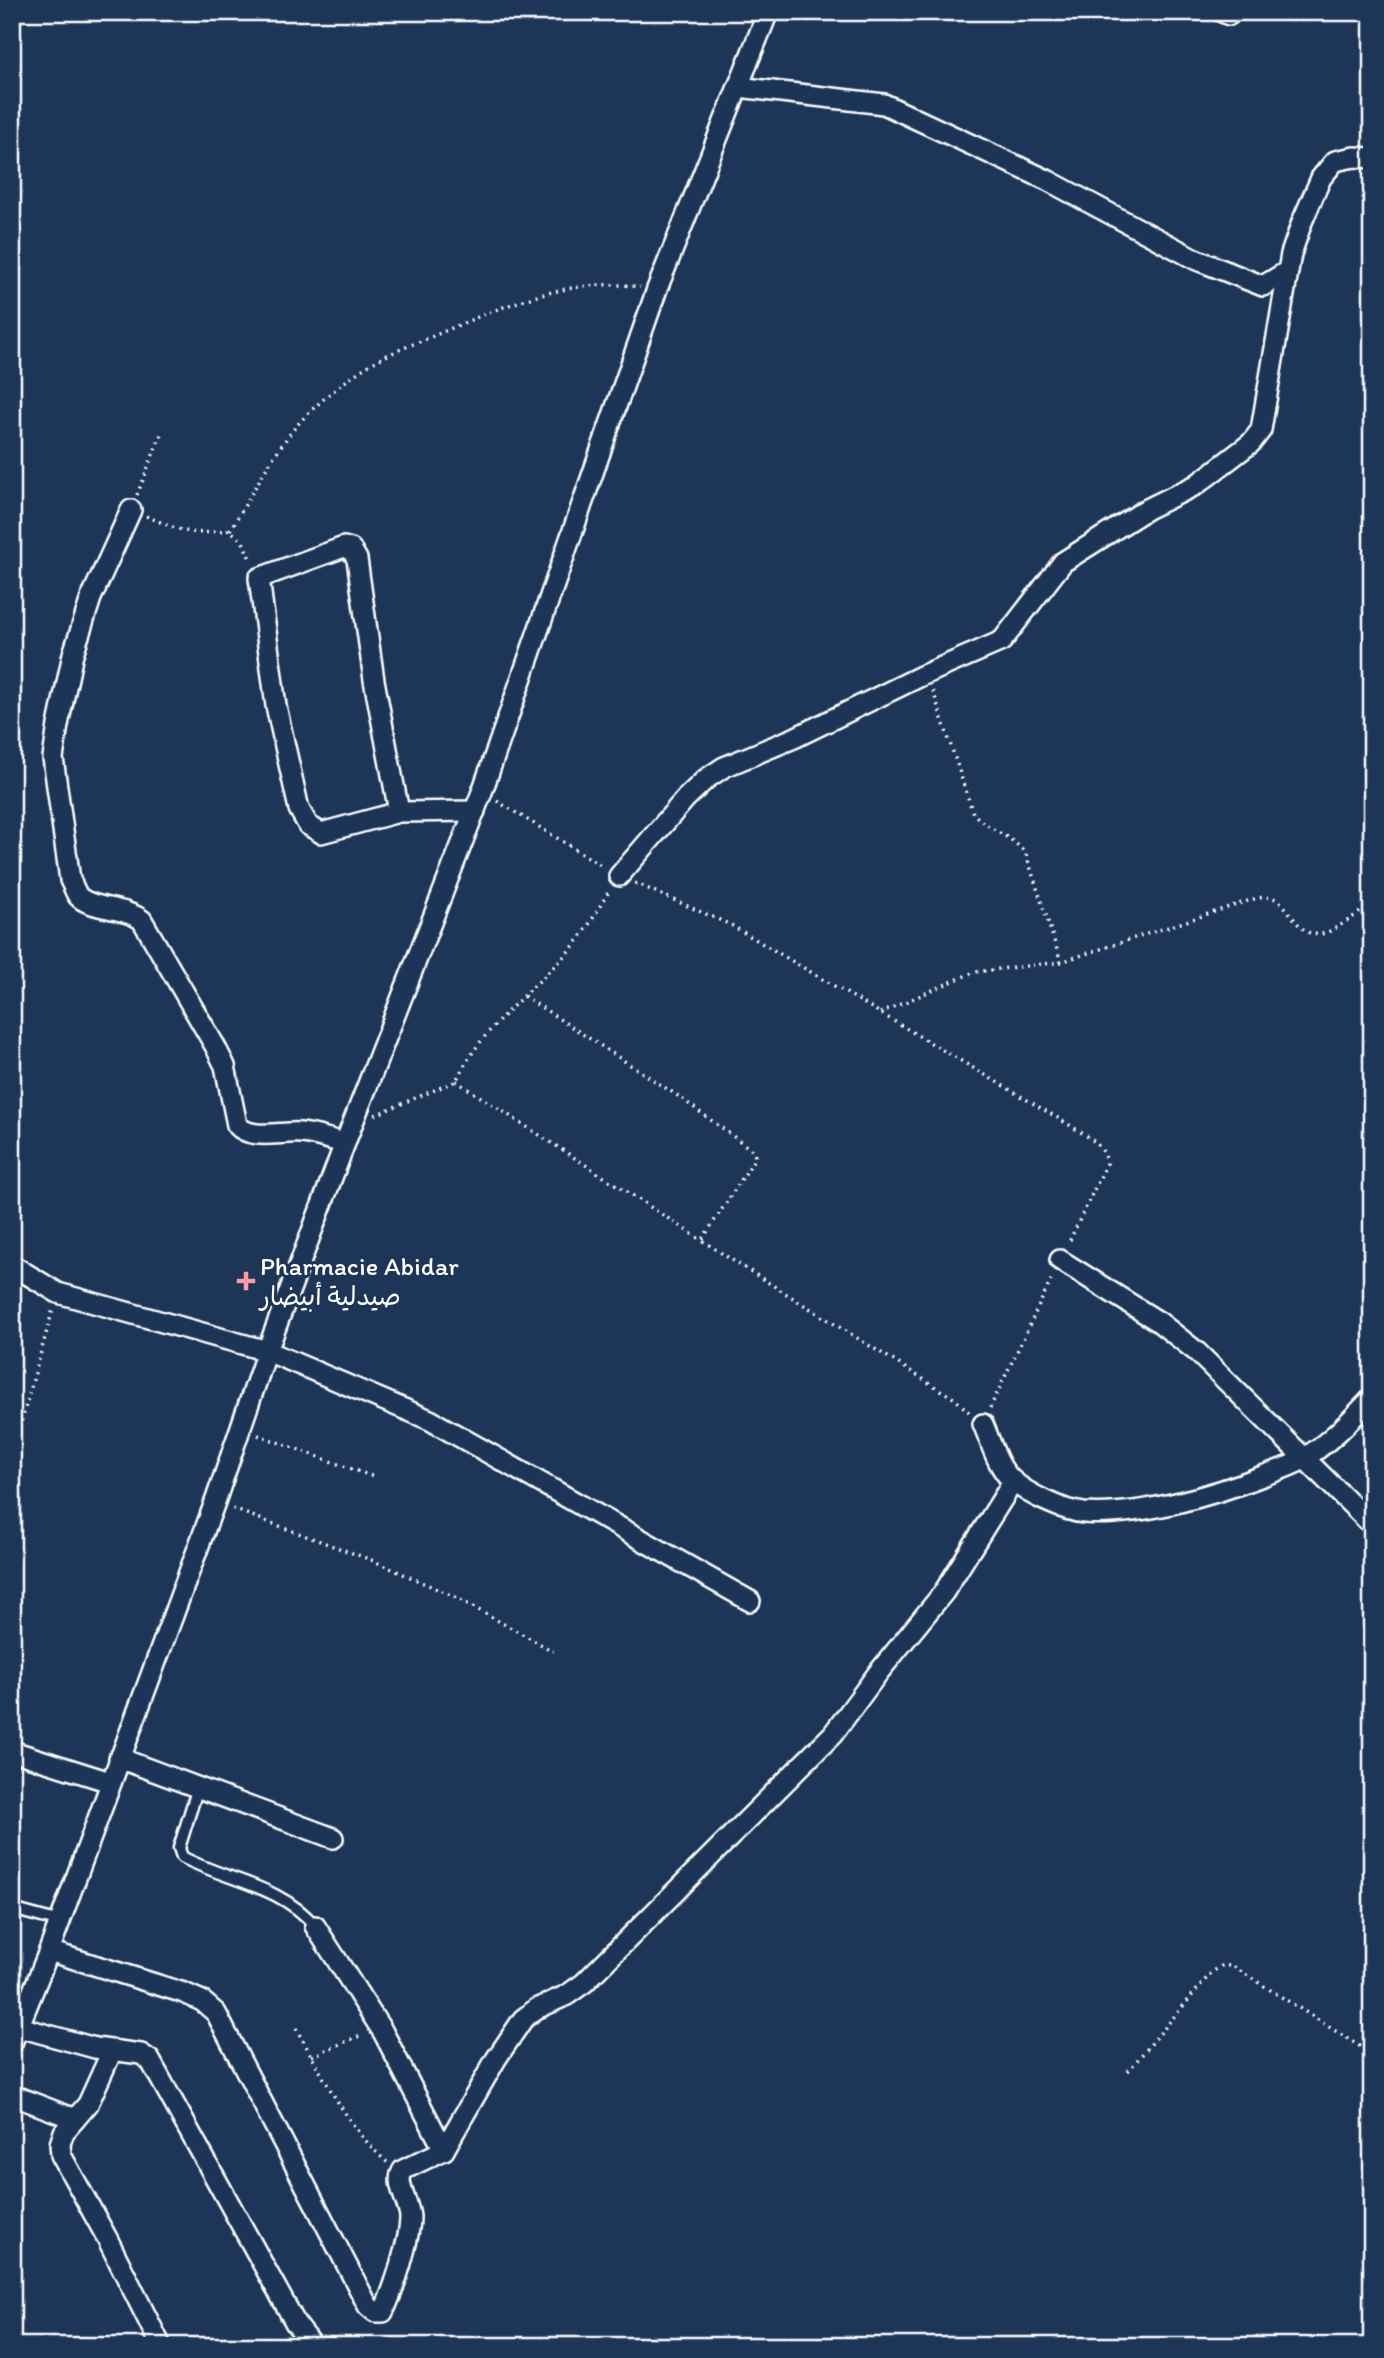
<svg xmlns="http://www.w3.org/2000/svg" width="1384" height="2358" font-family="Itim,'Playpen Sans Arabic',sans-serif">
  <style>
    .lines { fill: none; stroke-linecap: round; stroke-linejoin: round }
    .service-casing { stroke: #fff; stroke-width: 15 }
    .minor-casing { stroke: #fff; stroke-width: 24 }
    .path { stroke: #fff; stroke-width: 3.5; stroke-dasharray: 2 5; stroke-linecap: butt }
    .service { stroke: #1d3557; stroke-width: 10 }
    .minor { stroke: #1d3557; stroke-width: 19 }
    .poi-dot { fill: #ff9aa2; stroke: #1d3557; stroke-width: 2.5 }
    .labels { text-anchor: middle; stroke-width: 6; stroke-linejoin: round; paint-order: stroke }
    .poi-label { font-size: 26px; fill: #fff; stroke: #1d3557; text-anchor: start }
  </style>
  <rect width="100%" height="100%" fill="#1d3557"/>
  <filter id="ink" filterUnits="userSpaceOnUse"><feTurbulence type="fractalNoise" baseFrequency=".0143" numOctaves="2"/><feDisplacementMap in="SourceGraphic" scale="14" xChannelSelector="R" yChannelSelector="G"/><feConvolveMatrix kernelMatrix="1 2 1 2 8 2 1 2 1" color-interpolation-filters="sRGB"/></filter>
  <g filter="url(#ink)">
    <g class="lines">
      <g class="service-casing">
        <g id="service">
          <path d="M198 1787 179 1848 182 1857C227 1881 281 1885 315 1926"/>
          <polyline points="12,1909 60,1922"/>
        </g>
      </g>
      <g class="minor-casing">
        <g id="minor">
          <polyline points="1222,12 1229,15"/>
          <polyline points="738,87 884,104 1047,180 1195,259 1263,286 1288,271"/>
          <path d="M131 510 91 598 73 654 58 725 53 758 70 880C73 885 75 892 78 896 91 910 124 906 142 920L215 1046 225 1066 237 1125C251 1141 282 1131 301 1133 316 1134 330 1140 345 1143"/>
          <polyline points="399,812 374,680 357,559 351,549 344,547 259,578 276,706 299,809 308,825 321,833 399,812 475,811"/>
          <polyline points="619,876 686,798 706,779 724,767 794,738 921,676 1002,641 1063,562 1147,509 1196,485 1251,443 1261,430 1291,254 1302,222 1321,178 1335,161 1354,157 1372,158"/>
          <polyline points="1060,1260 1159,1322 1197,1352 1372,1525"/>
          <polyline points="12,1265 58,1293 267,1351 430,1420 750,1601"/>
          <path d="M983 1424C991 1442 997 1467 1012 1480 1027 1494 1063 1511 1084 1513 1139 1517 1214 1495 1265 1475 1276 1471 1289 1467 1300 1461 1328 1444 1349 1422 1372 1398"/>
          <polyline points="12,1751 110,1782"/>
          <polyline points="119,1758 333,1838"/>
          <polyline points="315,1926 383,2032 444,2150"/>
          <path d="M49 1951 184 1993 202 2001 216 2013 368 2306 375 2312H383C393 2293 410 2239 410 2217 409 2202 394 2183 403 2170L444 2150 496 2059 523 2019 536 2009 567 1995 584 1983 833 1734 878 1673 944 1592 1013 1482"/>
          <polyline points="19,2027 95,2048 141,2054 150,2060 296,2324 313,2346"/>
          <polyline points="12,2043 49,1951 215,1502 267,1351 345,1143 482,792 657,289 768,12"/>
          <polyline points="112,2051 88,2104 64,2132 60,2144 61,2155 107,2238 161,2346"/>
          <polyline points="12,2095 75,2119"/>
        </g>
      </g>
      <g class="path">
        <polyline points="137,495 162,432"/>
        <path d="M146 516C184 532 189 536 230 530L243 542 251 561"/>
        <path d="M230 530C252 495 271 455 299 423 318 402 353 373 378 360 396 350 417 343 436 335 500 307 570 276 640 287"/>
        <path d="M933 691 973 813C988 830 1013 836 1026 854L1061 962"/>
        <polyline points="497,801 604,867"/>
        <path d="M635 883 731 925 1068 1124C1084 1135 1104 1143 1107 1163L1068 1244"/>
        <polyline points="524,996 678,1096 752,1150 755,1156 752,1163 702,1240"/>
        <path d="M880 1013 974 972 1061 962 1257 898C1265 897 1272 896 1279 901 1294 913 1300 940 1325 933 1338 929 1359 912 1372 904"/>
        <polyline points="456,1081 729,1258 955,1399 969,1412"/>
        <path d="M375 1115 456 1081C482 1027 528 995 568 952 585 935 597 910 610 890"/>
        <polyline points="990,1408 1053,1276"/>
        <polyline points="258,1435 374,1477"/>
        <polyline points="12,1455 53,1309"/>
        <polyline points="233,1509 374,1561 453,1596 553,1651"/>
        <path d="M296 2028C323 2075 346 2127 388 2163"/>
        <polyline points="312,2056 362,2035"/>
        <polyline points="1128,2071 1212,1972 1223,1965 1234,1967 1372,2054"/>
      </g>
      <use href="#service" class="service"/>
      <use href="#minor" class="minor"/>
    </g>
  </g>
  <path class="poi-dot" d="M242.5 1270.5h7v7h7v7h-7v7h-7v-7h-7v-7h7z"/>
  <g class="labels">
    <g class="poi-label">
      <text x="260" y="1275">Pharmacie Abidar<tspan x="260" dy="30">صيدلية أبيضار</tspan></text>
    </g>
  </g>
  <rect width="1384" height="2358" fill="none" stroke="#1d3557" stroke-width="42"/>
  <rect x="21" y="21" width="1342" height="2316" fill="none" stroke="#fff" stroke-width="2.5" filter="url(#ink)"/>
</svg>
